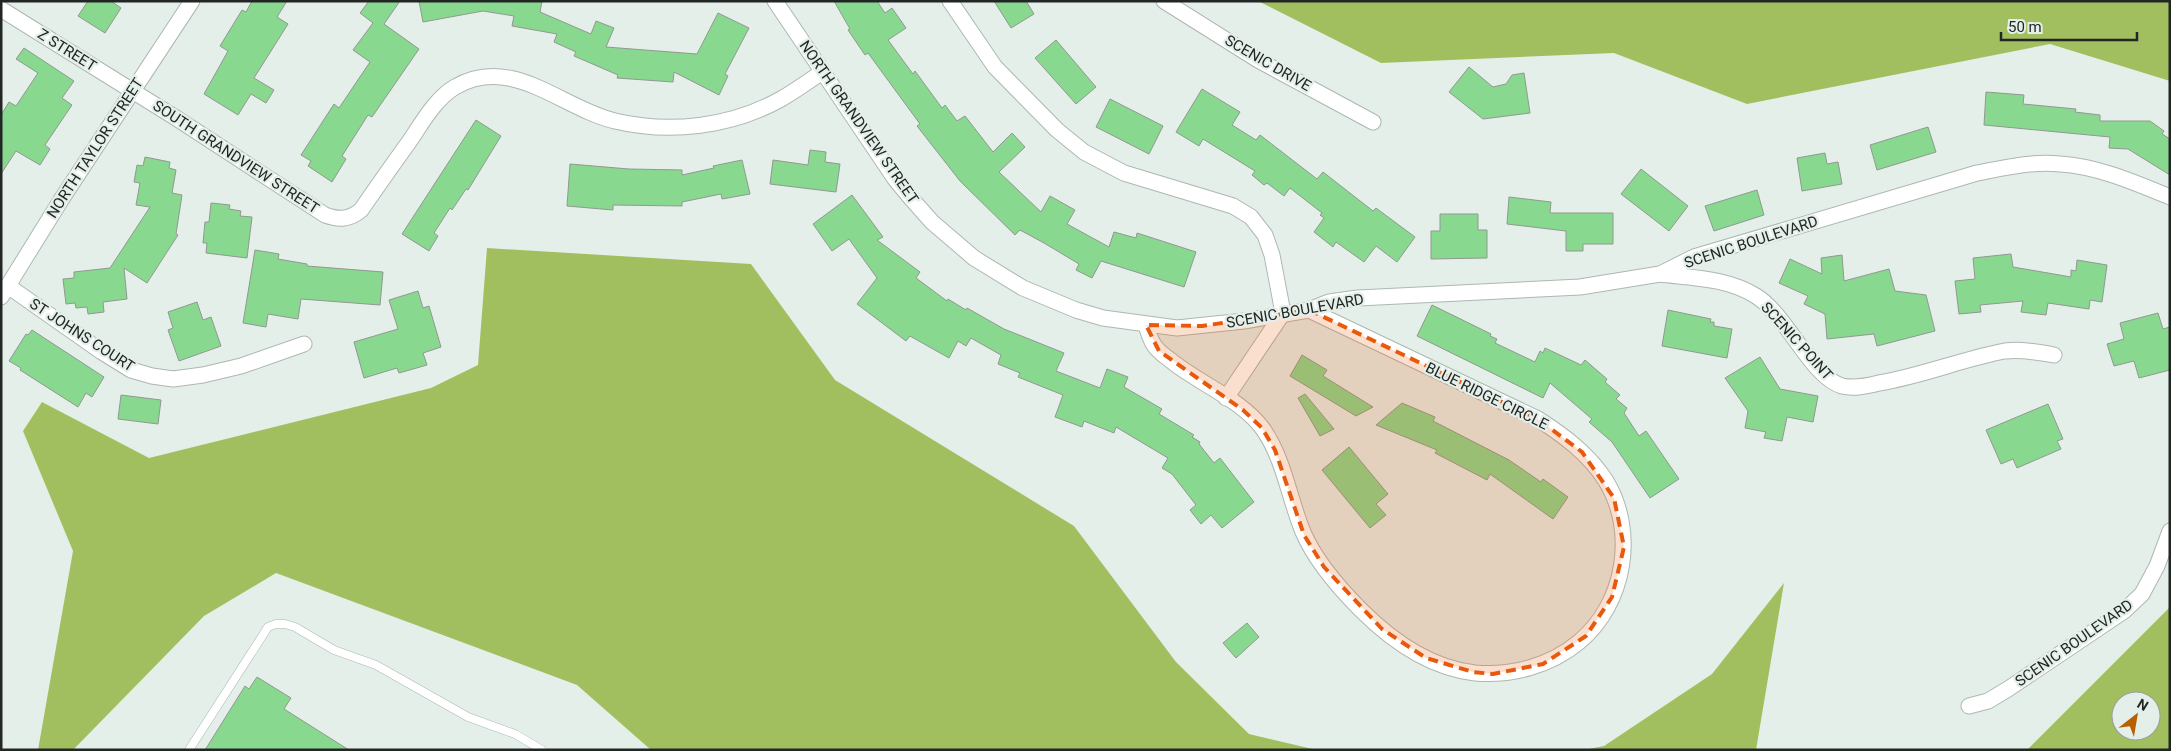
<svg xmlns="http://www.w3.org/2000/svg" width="2171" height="751" font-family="Roboto,sans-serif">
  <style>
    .forest { fill: #a2bf60; fill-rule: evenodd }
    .building { fill: #89d890; stroke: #919891 }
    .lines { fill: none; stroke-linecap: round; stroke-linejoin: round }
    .service-casing { stroke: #adb7b3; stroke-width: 9 }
    .minor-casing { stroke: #adb7b3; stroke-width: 17 }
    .service { stroke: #fff; stroke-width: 8 }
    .minor { stroke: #fff; stroke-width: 15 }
    .marked { fill: #e8590c; fill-opacity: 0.2; stroke: #e8590c; stroke-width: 4; stroke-dasharray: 10 6; stroke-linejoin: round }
    .labels { text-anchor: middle; stroke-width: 4.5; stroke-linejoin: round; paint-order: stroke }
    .street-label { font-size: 15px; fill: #222624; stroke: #e4efea }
  </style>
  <rect width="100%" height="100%" fill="#e4efea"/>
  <g class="forest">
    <polygon points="1258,1 2170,1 2170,81 2050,44 1747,104 1614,53 1381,63"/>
    <polygon points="487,248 751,264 835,380 1074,526 1176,662 1249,734 1317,750 651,750 577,685 276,573 204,616 73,750 38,750 73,551 23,431 42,402 149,458 431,388 478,365"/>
    <polygon points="1784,583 1756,750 1584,750 1604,746 1712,674"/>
    <path d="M2170 607V750H2027ZM2121 701H2151V731H2121Z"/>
  </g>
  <g class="building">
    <polygon points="88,1 111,1 121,8 105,33 78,16"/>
    <polygon points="252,1 287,1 277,17 288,24 254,78 274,90 266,103 251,94 238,115 204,94 228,51 220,46 242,10 246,12"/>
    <polygon points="369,1 400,1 384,24 419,49 372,117 368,115 342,156 346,159 332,182 308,166 311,161 301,155 334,104 339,108 370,62 353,50 373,23 360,13"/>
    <polygon points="419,1 542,1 540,12 591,34 596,21 614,28 606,47 697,54 718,13 749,28 725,74 728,76 719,95 674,72 673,82 617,78 618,75 574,56 576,52 554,42 557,34 512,26 514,16 483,11 423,22"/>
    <polygon points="834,1 877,1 885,13 892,8 906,28 888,40 913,74 915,71 942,108 945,105 957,121 965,116 993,152 1012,133 1025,147 999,172 1041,212 1050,196 1075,210 1067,224 1109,247 1114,232 1136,238 1137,233 1196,252 1184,287 1101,261 1092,278 1076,270 1079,264 1044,243 1020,230 1015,235 960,181 917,126 920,124 868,53 865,55 848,30 850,29"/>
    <polygon points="994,1 1026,1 1034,14 1011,28"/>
    <polygon points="1056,40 1096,87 1076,104 1035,58"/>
    <polygon points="24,48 74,81 62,98 72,105 45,145 50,149 40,165 16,151 1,174 1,115 9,102 16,106 38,73 16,59"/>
    <polygon points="1469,67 1493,87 1506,84 1512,75 1524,73 1530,113 1483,119 1449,92"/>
    <polygon points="1202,89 1240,112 1232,125 1256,140 1260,135 1317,179 1323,172 1373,211 1376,208 1415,237 1397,262 1376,246 1364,262 1336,242 1333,247 1314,232 1324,218 1320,215 1322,213 1290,188 1284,196 1267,183 1264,185 1252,175 1255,171 1203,139 1199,146 1176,132"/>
    <polygon points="1986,92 2024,95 2023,104 2076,109 2075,112 2100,115 2100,121 2150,121 2164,131 2162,134 2170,139 2170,175 2128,149 2109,148 2110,137 1984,125"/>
    <polygon points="1110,99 1163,126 1149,154 1096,127"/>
    <polygon points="476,120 501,136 468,190 466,189 452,210 450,208 434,233 438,236 429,251 402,234"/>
    <polygon points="1928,127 1936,152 1877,170 1870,145"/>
    <polygon points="810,150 826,152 825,162 840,164 836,192 770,184 773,160 808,165"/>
    <polygon points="1825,153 1827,164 1838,162 1842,184 1802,191 1797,158"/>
    <polygon points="145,157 170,162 169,168 176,170 172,193 182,195 176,234 178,235 147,283 124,268 127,299 103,302 104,312 88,314 87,307 76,308 75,303 66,304 63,279 74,278 74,272 110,268 150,207 136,205 140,183 134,182 137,165 143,166"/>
    <polygon points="742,160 750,194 722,199 721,194 682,202 682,206 613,205 613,210 567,206 570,164 629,169 682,170 682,175 714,168 713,166"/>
    <polygon points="1641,169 1688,206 1669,231 1621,194"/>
    <polygon points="1757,190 1764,215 1714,231 1705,206"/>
    <polygon points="852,195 883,237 877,240 920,272 916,278 947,301 948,299 966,310 967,308 1004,329 1064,353 1056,371 1100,388 1107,369 1128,377 1124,387 1162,409 1159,414 1194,435 1192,437 1200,442 1199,444 1214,463 1220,458 1254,502 1222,528 1211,515 1201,524 1190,510 1196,505 1172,474 1162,468 1168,458 1116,427 1114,433 1084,421 1082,427 1055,417 1063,395 1018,377 1020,373 998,364 1001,355 971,338 966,346 958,341 949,358 910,336 906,341 857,304 877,278 849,239 832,251 813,224"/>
    <polygon points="1509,197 1551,202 1550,213 1613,213 1613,244 1583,244 1583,251 1566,251 1566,231 1507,224"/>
    <polygon points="211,203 230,205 229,209 241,211 240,216 252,217 247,258 206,253 207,243 203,243 205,222 209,222"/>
    <polygon points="1440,214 1478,214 1478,230 1487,230 1487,258 1431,259 1431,231 1440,231"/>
    <polygon points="255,250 279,254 278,259 307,264 307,266 383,272 380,305 301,299 298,319 268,314 266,327 243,323"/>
    <polygon points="2011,254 2013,267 2071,277 2071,270 2076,271 2077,260 2107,265 2102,302 2090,300 2089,309 2048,303 2046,315 2021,312 2023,301 1980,305 1981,312 1959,314 1955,281 1975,279 1973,258"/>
    <polygon points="1842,255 1844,281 1889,269 1895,291 1926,295 1935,331 1877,346 1874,334 1827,339 1825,314 1804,304 1808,296 1779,283 1790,259 1822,274 1821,258"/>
    <polygon points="418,291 423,308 429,306 441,347 423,353 427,365 399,373 397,368 364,378 354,342 398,329 389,300"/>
    <polygon points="197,302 203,320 211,317 221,346 179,361 168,330 173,328 168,312"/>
    <polygon points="1432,305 1491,334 1490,336 1497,339 1495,343 1535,362 1540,351 1543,353 1545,348 1581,365 1585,360 1607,379 1605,382 1620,395 1616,399 1627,408 1624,413 1639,436 1646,431 1679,479 1650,498 1612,442 1589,422 1592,419 1550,383 1543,398 1417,336"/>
    <polygon points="1668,310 1711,319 1710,322 1714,322 1714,326 1732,329 1727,358 1662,346"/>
    <polygon points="2158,313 2163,329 2170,327 2170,370 2139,378 2134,361 2114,366 2107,344 2124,339 2120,323"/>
    <polygon points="32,330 104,377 92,397 86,393 78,407 20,370 21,368 9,361 26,334 28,335"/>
    <polygon points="1302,355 1327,370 1323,376 1373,407 1356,416 1290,376"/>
    <polygon points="1760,357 1780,389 1818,396 1813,422 1787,417 1782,441 1764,438 1766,432 1745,428 1748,411 1725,378"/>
    <polygon points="1305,394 1334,429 1320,436 1298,398"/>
    <polygon points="121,395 161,400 158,424 118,419"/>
    <polygon points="1402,403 1435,417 1433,421 1509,460 1541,482 1543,479 1568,497 1553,519 1490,474 1487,480 1435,453 1437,450 1376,425"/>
    <polygon points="2048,404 2063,439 2057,441 2061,449 2017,468 2013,459 2001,464 1986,430"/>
    <polygon points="1349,447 1388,494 1376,504 1386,515 1370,528 1322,470"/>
    <polygon points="1247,623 1259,637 1236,658 1223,643"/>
    <polygon points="257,677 291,698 284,709 349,750 205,750 245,686 249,689"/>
  </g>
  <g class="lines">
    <g class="service-casing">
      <polyline id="service" points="189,750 268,627 276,624 285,624 295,627 334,650 376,665 468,717 515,734 542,750"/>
    </g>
    <g class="minor-casing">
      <g id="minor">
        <path d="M775 1 895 179 909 196 932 222 974 258 1023 288 1076 310 1103 318 1177 328 1244 321 1309 310 1329 302 1358 298 1580 287 1660 274 1694 257 1977 173C2004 168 2032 161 2060 164 2097 166 2136 183 2170 197"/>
        <polyline points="950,1 995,67 1057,130 1084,152 1124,173 1233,206 1251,217 1265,235 1272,255 1283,313 1226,398"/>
        <polyline points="1164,1 1258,60 1373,122"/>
        <path d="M1 9 176 118 325 215C339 220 349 220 361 210 377 187 393 164 409 142 422 123 435 99 455 87 512 54 561 108 615 121 670 134 731 127 781 99 795 91 809 81 822 72"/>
        <path d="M1660 274C1693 278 1728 278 1756 296 1787 315 1811 377 1842 386 1854 389 1867 386 1879 383 1922 376 1962 359 2005 351 2021 349 2038 352 2054 355"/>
        <polyline points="8,286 102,352 131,370 152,376 173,379 203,375 241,366 304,344"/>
        <polyline points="1,297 61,200 192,1"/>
        <path d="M1146 325C1148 332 1150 339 1154 345 1159 353 1167 357 1174 363 1201 384 1243 401 1263 429 1284 459 1289 498 1303 532 1315 560 1339 588 1361 610 1391 640 1431 668 1475 673 1512 676 1550 666 1579 642 1625 604 1637 532 1606 481 1589 454 1563 435 1538 419L1309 310"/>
        <polyline points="1969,706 1988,701 2008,689 2124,611 2142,594 2157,566 2170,531"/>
      </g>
    </g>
    <use href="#service" class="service"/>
    <use href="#minor" class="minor"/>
  </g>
  <path class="marked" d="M1309 310 1538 419 1582 452 1614 498 1624 547 1612 597 1586 636 1543 664 1493 674 1473 672 1426 658 1382 629 1324 567 1304 535 1275 450 1262 428 1243 410 1159 351 1146 325 1202 326Z"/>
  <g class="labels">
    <g class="street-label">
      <text transform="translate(67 50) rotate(32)" y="5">Z STREET</text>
      <text transform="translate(1268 63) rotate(30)" y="5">SCENIC DRIVE</text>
      <text transform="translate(859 122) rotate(55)" y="5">NORTH GRANDVIEW STREET</text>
      <text transform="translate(95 148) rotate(-57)" y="5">NORTH TAYLOR STREET</text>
      <text transform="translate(236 157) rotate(33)" y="5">SOUTH GRANDVIEW STREET</text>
      <text transform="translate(1751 242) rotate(-18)" y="5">SCENIC BOULEVARD</text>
      <text transform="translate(1295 311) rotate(-10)" y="5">SCENIC BOULEVARD</text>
      <text transform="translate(82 335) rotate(33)" y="5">ST JOHNS COURT</text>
      <text transform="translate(1797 341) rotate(48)" y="5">SCENIC POINT</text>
      <text transform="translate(1487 396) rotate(26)" y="5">BLUE RIDGE CIRCLE</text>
      <text transform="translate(2074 643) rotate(-35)" y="5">SCENIC BOULEVARD</text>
    </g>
  </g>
  <rect width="2171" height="751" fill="none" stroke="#222624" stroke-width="5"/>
  <g transform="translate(2136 716) rotate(31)"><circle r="24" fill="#e4efea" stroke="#969f9b"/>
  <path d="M0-4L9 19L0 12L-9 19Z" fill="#b95f00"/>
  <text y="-8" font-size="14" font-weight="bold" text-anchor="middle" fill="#222624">N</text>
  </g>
  <path d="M2001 32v8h136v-8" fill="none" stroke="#222624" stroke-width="2.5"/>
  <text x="2008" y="32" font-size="15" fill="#222624" stroke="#e4efea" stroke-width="4" paint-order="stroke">50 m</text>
</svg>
